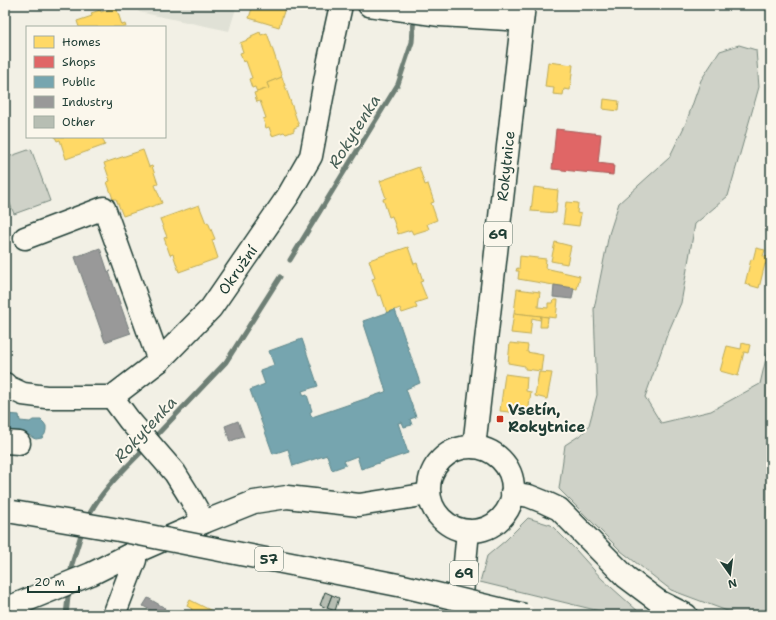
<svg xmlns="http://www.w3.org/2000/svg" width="776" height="620" font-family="'Shantell Sans',sans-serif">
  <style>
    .built { fill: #e0e1d6 }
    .green { fill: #cfd2c8; stroke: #77887e }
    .homes { fill: #ffd966; stroke: #bcaa57 }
    .shops { fill: #e06666; stroke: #a65a57 }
    .public { fill: #76a5af; stroke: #5c868a }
    .industry { fill: #999; stroke: #747d7b }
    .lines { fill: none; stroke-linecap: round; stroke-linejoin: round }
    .stream { stroke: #6e7f75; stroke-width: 5 }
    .building { fill: #b7beb3; stroke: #1f3d34 }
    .minor-casing { stroke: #1f3d34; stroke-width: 25 }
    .major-casing { stroke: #1f3d34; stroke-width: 25 }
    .minor { stroke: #fbf7ec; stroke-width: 22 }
    .major { stroke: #fbf7ec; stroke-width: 22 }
    .major-bridge-casing { stroke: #1f3d34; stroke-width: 25; stroke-linecap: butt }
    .major-bridge { stroke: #fbf7ec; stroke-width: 22 }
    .poi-dot { fill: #c8321e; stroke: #fbf7ec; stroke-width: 1.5 }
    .labels { text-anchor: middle; stroke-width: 4; stroke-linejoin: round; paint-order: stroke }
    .shield { fill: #fbf7ec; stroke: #61756b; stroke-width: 1 }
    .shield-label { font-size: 14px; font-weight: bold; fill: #1f3d34 }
    .street-label { font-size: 15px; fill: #1f3d34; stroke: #fbf7ec }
    .poi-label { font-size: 15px; font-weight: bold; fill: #1f3d34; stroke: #fbf7ec; text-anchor: start }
    .water-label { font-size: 16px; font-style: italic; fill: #465e55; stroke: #fbf7ec }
  </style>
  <rect width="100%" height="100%" fill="#f2f0e5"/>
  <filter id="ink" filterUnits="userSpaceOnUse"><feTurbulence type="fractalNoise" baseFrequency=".025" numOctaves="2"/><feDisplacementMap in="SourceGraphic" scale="8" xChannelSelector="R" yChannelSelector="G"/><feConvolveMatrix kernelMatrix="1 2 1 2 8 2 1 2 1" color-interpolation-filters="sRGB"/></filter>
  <g filter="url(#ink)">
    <polygon class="built" points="135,5 237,5 229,31 139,12"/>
    <g class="green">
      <polygon points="739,45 756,50 759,87 728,196 695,224 681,303 667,335 645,397 661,423 711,411 760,384 771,337 771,615 738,615 671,590 621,551 559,489 565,445 582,434 589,425 597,395 594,309 609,234 619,203 669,158 686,123 701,80 720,51"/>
      <polygon points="31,149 50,201 14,214 5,191 5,158"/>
      <polygon points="528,518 551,525 576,550 602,579 639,612 646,615 616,615 480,582 487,556 506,540"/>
    </g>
    <g class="homes">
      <polygon points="253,5 286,5 279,27 249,18"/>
      <polygon points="116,7 122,25 125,24 126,27 79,27 77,21 92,16 91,13 100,10 101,12"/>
      <polygon points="260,32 261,35 267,33 282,77 267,83 269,88 257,92 255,87 252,88 249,79 252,78 246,61 243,62 240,53 243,52 240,43 252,38 251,36"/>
      <polygon points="548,62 573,65 570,90 564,89 563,95 553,94 554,88 545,87"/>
      <polygon points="282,77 299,126 294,128 294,131 286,134 284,132 272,136 269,127 266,128 263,119 266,118 260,101 257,102 254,93 269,88 267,83"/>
      <polygon points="604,99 619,101 618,111 603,109"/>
      <polygon points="55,137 102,137 105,145 66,159 60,140 57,141"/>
      <polygon points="143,150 149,167 152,166 158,184 155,185 162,203 123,216 116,199 113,199 107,182 110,181 104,163"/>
      <polygon points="419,167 425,185 428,184 434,202 431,203 437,220 427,224 429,229 413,234 411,230 398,234 392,216 389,217 383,199 386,198 380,181"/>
      <polygon points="534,187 558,190 556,213 531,211"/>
      <polygon points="566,202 578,203 577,213 581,214 579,226 563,224"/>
      <polygon points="199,205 206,223 208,222 215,239 212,240 218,258 179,272 173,254 170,255 164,238 167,237 160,219"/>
      <polygon points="555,242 571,246 567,264 551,261"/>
      <polygon points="408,247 414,264 417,263 423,281 420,282 427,299 415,303 417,308 402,313 400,308 387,313 381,295 378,296 372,279 375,278 369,260"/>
      <polygon points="756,248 765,250 763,256 769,257 767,264 765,264 759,288 745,284 751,259 753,260"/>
      <polygon points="520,256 546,259 545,268 580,276 577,289 518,279 519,271 516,271 517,268 519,269"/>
      <polygon points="517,289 540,292 538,307 548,308 548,303 553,303 554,300 558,300 556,318 514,313"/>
      <polygon points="514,313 541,316 540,320 532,318 530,335 511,333"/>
      <polygon points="541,316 548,317 547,327 540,327"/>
      <polygon points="510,343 528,345 527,352 543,355 541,371 525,369 525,366 508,363"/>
      <polygon points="742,343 750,345 748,353 744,352 738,376 720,371 727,346 741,349"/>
      <polygon points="539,372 552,373 547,399 535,396"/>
      <polygon points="505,374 527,377 526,391 531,392 528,414 500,411"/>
      <polygon points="190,600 214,612 213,615 189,615 192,609 187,606"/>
    </g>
    <polygon class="shops" points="556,129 601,134 598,163 614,165 613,175 552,169"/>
    <g class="public">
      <polygon points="395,310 420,383 406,389 416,417 410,419 412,425 404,427 402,422 398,423 408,453 361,469 357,456 344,461 346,465 332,470 327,455 293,466 288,449 273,454 250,390 265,384 260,370 274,365 269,351 302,339 318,386 302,391 304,396 307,395 312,411 310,412 311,416 312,417 385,392 386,391 363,321"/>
      <polygon points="7,414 19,415 20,421 30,422 33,420 41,420 44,423 46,426 46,430 45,434 42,438 36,439 33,438 29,435 6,434"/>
    </g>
    <g class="industry">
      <polygon points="100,248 108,272 111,271 109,272 130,332 131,333 105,342 75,257"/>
      <polygon points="554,285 574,288 572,299 553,297"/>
      <polygon points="238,421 244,437 233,440 233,441 230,442 225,426"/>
      <polygon points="148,598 165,608 161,615 159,615 143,606"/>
    </g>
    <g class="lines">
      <g class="stream">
        <polyline points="290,260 398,84 412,42 414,16"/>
        <polyline points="153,439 226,362 280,277"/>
        <path d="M87 519C100 491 125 469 146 447"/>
        <polyline points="70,577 72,564 83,528"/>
        <polyline points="66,615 69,588"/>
      </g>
    </g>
    <g class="building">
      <polygon points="325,592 332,595 327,608 320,605"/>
      <polygon points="332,595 339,598 335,611 327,608"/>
    </g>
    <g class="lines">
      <g class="minor-casing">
        <g id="minor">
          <polyline points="369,5 440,15 522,20"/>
          <polyline points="25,238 104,208 159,361"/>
          <polyline points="5,384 8,387 23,394 46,397 112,397 159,361 211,308 288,196 311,156 329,60 341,5"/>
          <polyline points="112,397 129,420 175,473 190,497 204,522"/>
          <polyline points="5,442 19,443"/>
          <polyline points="5,609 91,574 133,553 204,522 254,502 287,497 359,505 429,494"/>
          <polyline points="114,615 135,560 133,553"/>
        </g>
      </g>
      <g class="major-casing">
        <g id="major">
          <polyline points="474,447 524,5"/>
          <circle cx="471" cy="489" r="42"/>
          <polyline points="512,493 529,496 544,502 559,509 626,577 658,601 686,615"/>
          <polyline points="460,615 468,531"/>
        </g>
      </g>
      <use href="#minor" class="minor"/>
      <use href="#major" class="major"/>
      <g class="major-bridge-casing">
        <polyline id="major-bridge" points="13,512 119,530 403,586 524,615"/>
      </g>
      <use href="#major-bridge" class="major-bridge"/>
    </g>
  </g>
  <rect class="poi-dot" x="496" y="415" width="8" height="8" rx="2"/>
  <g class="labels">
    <g class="shield">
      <rect x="484" y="222" width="28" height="24" rx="3"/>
      <rect x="255" y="547" width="28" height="24" rx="3"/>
      <rect x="450" y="561" width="28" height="24" rx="3"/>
    </g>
    <g class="shield-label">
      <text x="498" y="239">69</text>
      <text x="269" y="564">57</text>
      <text x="464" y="578">69</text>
    </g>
    <g class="street-label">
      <text transform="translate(506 166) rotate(-84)" y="5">Rokytnice</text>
      <text transform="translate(238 270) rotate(-55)" y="5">Okružní</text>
    </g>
    <g class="poi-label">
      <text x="508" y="415">Vsetín,<tspan x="508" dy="17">Rokytnice</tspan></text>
    </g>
    <g class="water-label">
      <text transform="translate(354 131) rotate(-58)" y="6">Rokytenka</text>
      <text transform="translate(145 429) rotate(-47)" y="6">Rokytenka</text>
    </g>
  </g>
  <rect width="776" height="620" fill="none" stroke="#fbf7ec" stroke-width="20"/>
  <rect x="10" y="10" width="756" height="600" fill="none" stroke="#1f3d34" stroke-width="1.5" filter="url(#ink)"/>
  <rect x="26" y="26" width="140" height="112" fill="#fbf7ec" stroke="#a3ada2"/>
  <rect x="34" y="36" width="20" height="12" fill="#ffd966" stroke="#a3ada2"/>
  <text x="62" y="46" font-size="12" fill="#1f3d34">Homes</text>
  <rect x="34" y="56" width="20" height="12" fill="#e06666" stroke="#a3ada2"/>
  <text x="62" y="66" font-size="12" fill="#1f3d34">Shops</text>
  <rect x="34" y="76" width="20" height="12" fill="#76a5af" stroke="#a3ada2"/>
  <text x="62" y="86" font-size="12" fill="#1f3d34">Public</text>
  <rect x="34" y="96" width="20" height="12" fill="#999999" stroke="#a3ada2"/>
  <text x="62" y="106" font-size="12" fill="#1f3d34">Industry</text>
  <rect x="34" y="116" width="20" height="12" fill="#b7beb3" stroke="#a3ada2"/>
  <text x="62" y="126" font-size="12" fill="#1f3d34">Other</text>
  <g transform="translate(730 574) rotate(166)" stroke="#fbf7ec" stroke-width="3" paint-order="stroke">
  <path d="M0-3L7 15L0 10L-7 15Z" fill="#1f3d34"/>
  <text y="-6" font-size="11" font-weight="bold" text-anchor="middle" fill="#1f3d34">N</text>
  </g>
  <path d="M28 586v6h51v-6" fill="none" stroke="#1f3d34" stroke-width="2"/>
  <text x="34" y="586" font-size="12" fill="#1f3d34" stroke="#fbf7ec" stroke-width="3" paint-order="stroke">20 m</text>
</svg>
